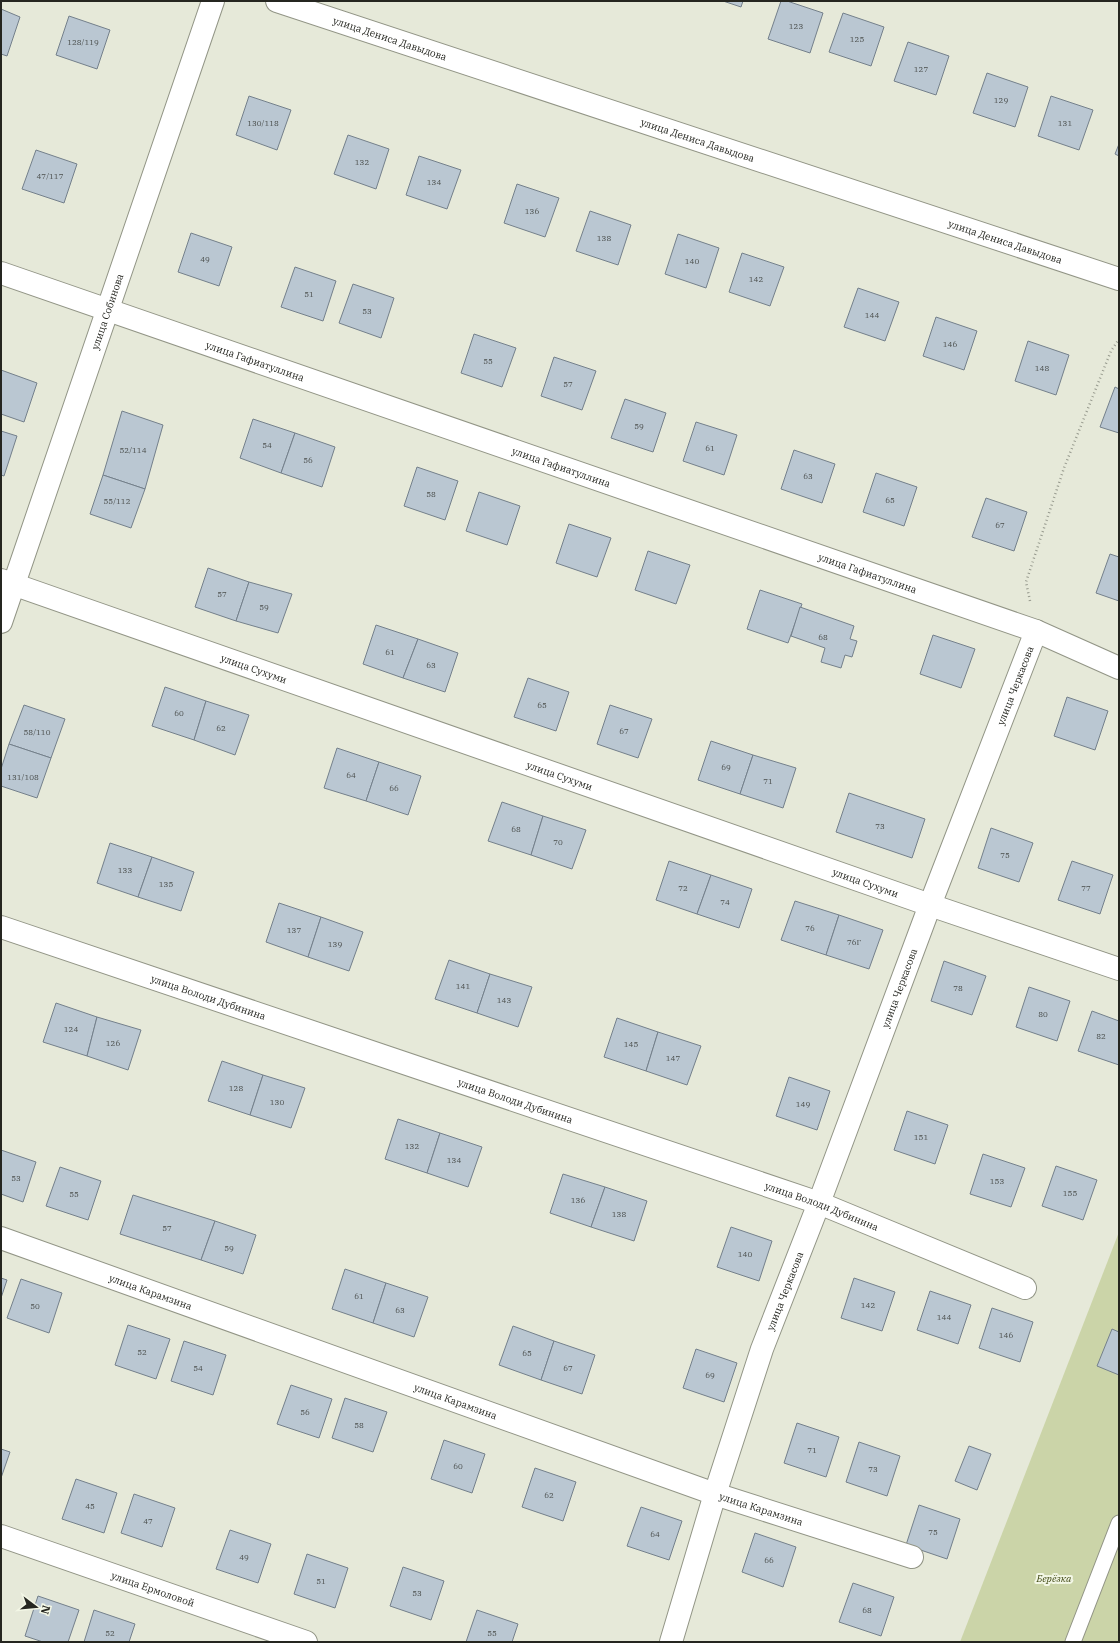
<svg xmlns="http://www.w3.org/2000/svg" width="1120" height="1643" font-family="'IBM Plex Serif',serif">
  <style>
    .green { fill: #cbd4a8 }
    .building { fill: #bac7d2; stroke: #74808b }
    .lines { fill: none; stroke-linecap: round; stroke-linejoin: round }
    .service-casing { stroke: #929586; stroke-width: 17 }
    .minor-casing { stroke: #929586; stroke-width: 24 }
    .path { stroke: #989b8f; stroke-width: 2.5; stroke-dasharray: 1 3; stroke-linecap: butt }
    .service { stroke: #fff; stroke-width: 15 }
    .minor { stroke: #fff; stroke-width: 22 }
    .labels { text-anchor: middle; stroke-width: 4; stroke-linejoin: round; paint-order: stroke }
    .number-label { font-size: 8px; fill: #4a4e4c }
    .street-label { font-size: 10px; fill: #252620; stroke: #f3f7e6 }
    .park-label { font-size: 10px; font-style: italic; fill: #3f4712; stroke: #f3f7e6 }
  </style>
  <rect width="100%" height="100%" fill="#e6e9d9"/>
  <polygon class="green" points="1119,1232 1119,1642 960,1642"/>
  <g class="building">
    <polygon points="723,1 743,1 741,7"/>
    <polygon points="781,1 787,1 823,13 810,53 768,39"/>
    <polygon points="1,9 20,17 7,56 1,54"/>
    <polygon points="843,13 884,27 871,66 829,52"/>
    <polygon points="69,16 110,30 97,69 56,55"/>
    <polygon points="908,42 949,56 936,95 894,81"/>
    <polygon points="987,73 1028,87 1015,127 973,113"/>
    <polygon points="249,96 291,110 277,150 236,135"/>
    <polygon points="1051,96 1093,110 1079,150 1038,136"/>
    <polygon points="348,135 389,149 376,189 334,174"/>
    <polygon points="1119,144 1119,156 1115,154"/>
    <polygon points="36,150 77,164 64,203 22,189"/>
    <polygon points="419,156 461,170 447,209 406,195"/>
    <polygon points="517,184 559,198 545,237 504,223"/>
    <polygon points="590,211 631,225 618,265 576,251"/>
    <polygon points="191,233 232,247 219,286 178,272"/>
    <polygon points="678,234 719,248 706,288 665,274"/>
    <polygon points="742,253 784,267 770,306 729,292"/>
    <polygon points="295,267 336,281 323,321 281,307"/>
    <polygon points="353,284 394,298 381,338 339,323"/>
    <polygon points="858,288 899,302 885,341 844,327"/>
    <polygon points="936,317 977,331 964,370 923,356"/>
    <polygon points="474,334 516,348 502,387 461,373"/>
    <polygon points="1028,341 1069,355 1056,395 1015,381"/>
    <polygon points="554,357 596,371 582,410 541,396"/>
    <polygon points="1,370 37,383 24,422 1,414"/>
    <polygon points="1115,387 1119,389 1119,433 1100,427"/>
    <polygon points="625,399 666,413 653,452 611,438"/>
    <polygon points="122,411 163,425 145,489 103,475"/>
    <polygon points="253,419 295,433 281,473 240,458"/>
    <polygon points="696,422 737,435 724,475 683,461"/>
    <polygon points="1,431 17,436 4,476 1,475"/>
    <polygon points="295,433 335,447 322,487 281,473"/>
    <polygon points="794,450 835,464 822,503 781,489"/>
    <polygon points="417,467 458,481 445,520 404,506"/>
    <polygon points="876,473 917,487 904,526 863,512"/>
    <polygon points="103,475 145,489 131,528 90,514"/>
    <polygon points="479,492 520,506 507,545 466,531"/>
    <polygon points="986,498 1027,512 1014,551 972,537"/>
    <polygon points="569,524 611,538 597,577 556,563"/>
    <polygon points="648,551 690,565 676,604 635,590"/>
    <polygon points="1110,554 1119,557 1119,601 1096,593"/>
    <polygon points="208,568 249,582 236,621 195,607"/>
    <polygon points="249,582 292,594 278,633 236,621"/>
    <polygon points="760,590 802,604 788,643 747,629"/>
    <polygon points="800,607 854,626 850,639 857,641 852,657 845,655 841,668 821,662 825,648 791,636"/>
    <polygon points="376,625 418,639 403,678 363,664"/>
    <polygon points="933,635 975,649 961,688 920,674"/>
    <polygon points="418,639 458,653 445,692 403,678"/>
    <polygon points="528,678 569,692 556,731 514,717"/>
    <polygon points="165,687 206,701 194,740 152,726"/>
    <polygon points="1067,697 1108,711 1095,750 1054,736"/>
    <polygon points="206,701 249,715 235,755 194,740"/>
    <polygon points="24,705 65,719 51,758 9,744"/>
    <polygon points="610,705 652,719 638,758 597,744"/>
    <polygon points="711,741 753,755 740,794 698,780"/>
    <polygon points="9,744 51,758 37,798 1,786 1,769"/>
    <polygon points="337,748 379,762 366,801 324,788"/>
    <polygon points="753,755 796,768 783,808 740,794"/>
    <polygon points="379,762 421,776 408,815 366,801"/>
    <polygon points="849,793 925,819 912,858 836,832"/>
    <polygon points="502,802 543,816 531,855 488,841"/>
    <polygon points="543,816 586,830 572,869 531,855"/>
    <polygon points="991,828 1033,843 1019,882 978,868"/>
    <polygon points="110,843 152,857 138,897 97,883"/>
    <polygon points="152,857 194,872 181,911 138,897"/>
    <polygon points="669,861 711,875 697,914 656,900"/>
    <polygon points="1072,861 1113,875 1100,914 1058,900"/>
    <polygon points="711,875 752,889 739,928 697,914"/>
    <polygon points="795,901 839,915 826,955 781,940"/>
    <polygon points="279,903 321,917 308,957 266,942"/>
    <polygon points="839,915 883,930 869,969 826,955"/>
    <polygon points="321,917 363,932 349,971 308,957"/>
    <polygon points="449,960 490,974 477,1013 435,999"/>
    <polygon points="944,961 986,976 972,1015 931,1001"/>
    <polygon points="490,974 532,987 518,1027 477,1013"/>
    <polygon points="1029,987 1070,1001 1057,1041 1016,1027"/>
    <polygon points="56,1003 97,1017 87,1056 43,1042"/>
    <polygon points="1092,1011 1119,1021 1119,1065 1078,1051"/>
    <polygon points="97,1017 141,1030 128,1070 87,1056"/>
    <polygon points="617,1018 658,1032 646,1071 604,1057"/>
    <polygon points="658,1032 701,1046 687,1085 646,1071"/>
    <polygon points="222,1061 263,1075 250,1115 208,1101"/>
    <polygon points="263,1075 305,1088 291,1128 250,1115"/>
    <polygon points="789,1077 830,1091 817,1130 776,1116"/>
    <polygon points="907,1111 948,1125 935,1164 894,1150"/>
    <polygon points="398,1119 440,1133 427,1173 385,1159"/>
    <polygon points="440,1133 482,1147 468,1187 427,1173"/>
    <polygon points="1,1150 36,1162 23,1202 1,1194"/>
    <polygon points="983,1154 1025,1168 1011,1207 970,1194"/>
    <polygon points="1056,1166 1097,1180 1083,1220 1042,1206"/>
    <polygon points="60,1167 101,1181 88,1220 46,1206"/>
    <polygon points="563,1174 605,1187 591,1227 550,1213"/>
    <polygon points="605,1187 647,1201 634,1241 591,1227"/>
    <polygon points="133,1195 215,1221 201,1260 120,1234"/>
    <polygon points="215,1221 256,1235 243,1274 201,1260"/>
    <polygon points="731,1227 772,1241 759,1281 717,1267"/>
    <polygon points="345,1269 386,1283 373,1323 332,1309"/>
    <polygon points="1,1278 7,1280 1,1298"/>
    <polygon points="854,1278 895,1292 882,1331 841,1318"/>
    <polygon points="21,1279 62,1293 49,1333 7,1318"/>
    <polygon points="386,1283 428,1297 414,1337 373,1323"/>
    <polygon points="930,1291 971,1305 958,1344 917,1330"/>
    <polygon points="992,1308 1033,1322 1020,1362 979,1348"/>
    <polygon points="128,1325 170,1339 156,1379 115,1365"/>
    <polygon points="513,1326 554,1341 541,1380 499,1365"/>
    <polygon points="1112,1329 1119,1332 1119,1375 1097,1366"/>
    <polygon points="184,1341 226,1355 213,1395 171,1381"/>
    <polygon points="554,1341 595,1355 582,1394 541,1380"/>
    <polygon points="696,1349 737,1363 724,1402 683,1388"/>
    <polygon points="291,1385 332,1399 319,1438 277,1424"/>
    <polygon points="345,1398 387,1412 373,1452 332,1438"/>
    <polygon points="797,1423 839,1437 826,1477 784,1463"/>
    <polygon points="444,1440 485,1454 472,1493 431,1479"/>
    <polygon points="859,1442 900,1456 887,1496 846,1482"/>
    <polygon points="969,1446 991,1454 977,1490 955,1481"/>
    <polygon points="1,1449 10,1452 1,1478"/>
    <polygon points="535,1468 576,1482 563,1521 522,1507"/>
    <polygon points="76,1479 117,1493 104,1533 62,1519"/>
    <polygon points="134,1494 175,1508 162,1547 121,1533"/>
    <polygon points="919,1505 960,1519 947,1559 906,1545"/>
    <polygon points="641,1507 682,1521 669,1560 627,1546"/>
    <polygon points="230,1530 271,1544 258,1583 216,1569"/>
    <polygon points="755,1533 796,1547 783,1587 742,1572"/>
    <polygon points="307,1554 348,1568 335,1608 294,1594"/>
    <polygon points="403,1567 444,1581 431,1620 390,1606"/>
    <polygon points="853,1583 894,1597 881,1636 839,1622"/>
    <polygon points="38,1596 79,1610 68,1642 43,1642 25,1636"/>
    <polygon points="94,1610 135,1624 129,1642 84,1642"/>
    <polygon points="477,1610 518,1624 512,1642 466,1642"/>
  </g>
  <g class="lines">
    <g class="service-casing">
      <polyline id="service" points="1073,1642 1119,1523"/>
    </g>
    <g class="minor-casing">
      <g id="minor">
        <path id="s1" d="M277 1 1119 279"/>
        <path id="s2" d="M1 273 1036 631 1119 668"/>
        <path id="s3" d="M1 580 930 905 1119 969"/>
        <path id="s4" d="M1 622 213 1"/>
        <path id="s5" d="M1 927 819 1203 1025 1288"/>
        <path id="s6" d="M1 1238 715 1494 912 1557"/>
        <path id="s7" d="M1 1536 306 1642"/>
        <path id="s8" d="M671 1642 715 1494 762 1349 819 1203 930 905 1036 631"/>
      </g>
    </g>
    <polyline class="path" points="1030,601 1026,582 1064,468 1111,351 1119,339"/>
    <use href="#service" class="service"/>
    <use href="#minor" class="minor"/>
  </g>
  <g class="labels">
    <g class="number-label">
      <text x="796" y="29">123</text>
      <text x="857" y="42">125</text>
      <text x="83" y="45">128/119</text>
      <text x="921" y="72">127</text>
      <text x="1001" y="103">129</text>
      <text x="263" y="126">130/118</text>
      <text x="1065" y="126">131</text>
      <text x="362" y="165">132</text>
      <text x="50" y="179">47/117</text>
      <text x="434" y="185">134</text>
      <text x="532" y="214">136</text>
      <text x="604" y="241">138</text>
      <text x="205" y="262">49</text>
      <text x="692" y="264">140</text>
      <text x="756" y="282">142</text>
      <text x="309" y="297">51</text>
      <text x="367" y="314">53</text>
      <text x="872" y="318">144</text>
      <text x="950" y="347">146</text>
      <text x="488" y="364">55</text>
      <text x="1042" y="371">148</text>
      <text x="568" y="387">57</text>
      <text x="639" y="429">59</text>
      <text x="267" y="448">54</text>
      <text x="710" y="451">61</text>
      <text x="133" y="453">52/114</text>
      <text x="308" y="463">56</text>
      <text x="808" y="479">63</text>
      <text x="431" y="497">58</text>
      <text x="890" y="503">65</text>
      <text x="117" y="504">55/112</text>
      <text x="1000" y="528">67</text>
      <text x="222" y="597">57</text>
      <text x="264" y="610">59</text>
      <text x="823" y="640">68</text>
      <text x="390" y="655">61</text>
      <text x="431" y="668">63</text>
      <text x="542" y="708">65</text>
      <text x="179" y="716">60</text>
      <text x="221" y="731">62</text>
      <text x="624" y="734">67</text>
      <text x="37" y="735">58/110</text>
      <text x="726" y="770">69</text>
      <text x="351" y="778">64</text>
      <text x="23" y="780">131/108</text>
      <text x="768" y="784">71</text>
      <text x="394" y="791">66</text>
      <text x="880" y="829">73</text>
      <text x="516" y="832">68</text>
      <text x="558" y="845">70</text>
      <text x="1005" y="858">75</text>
      <text x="125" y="873">133</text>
      <text x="166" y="887">135</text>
      <text x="683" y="891">72</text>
      <text x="1086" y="891">77</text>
      <text x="725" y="905">74</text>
      <text x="810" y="931">76</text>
      <text x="294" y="933">137</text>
      <text x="854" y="945">76Г</text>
      <text x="335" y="947">139</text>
      <text x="463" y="989">141</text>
      <text x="958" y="991">78</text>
      <text x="504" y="1003">143</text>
      <text x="1043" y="1017">80</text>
      <text x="71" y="1032">124</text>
      <text x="1101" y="1039">82</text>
      <text x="113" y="1046">126</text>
      <text x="631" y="1047">145</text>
      <text x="673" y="1061">147</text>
      <text x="236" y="1091">128</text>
      <text x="277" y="1105">130</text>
      <text x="803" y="1107">149</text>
      <text x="921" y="1140">151</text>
      <text x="412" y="1149">132</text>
      <text x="454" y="1163">134</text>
      <text x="16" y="1181">53</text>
      <text x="997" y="1184">153</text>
      <text x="1070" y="1196">155</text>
      <text x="74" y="1197">55</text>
      <text x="578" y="1203">136</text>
      <text x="619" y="1217">138</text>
      <text x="167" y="1231">57</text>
      <text x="229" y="1251">59</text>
      <text x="745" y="1257">140</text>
      <text x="359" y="1299">61</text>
      <text x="868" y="1308">142</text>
      <text x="35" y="1309">50</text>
      <text x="400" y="1313">63</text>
      <text x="944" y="1320">144</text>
      <text x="1006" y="1338">146</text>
      <text x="142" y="1355">52</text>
      <text x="527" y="1356">65</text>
      <text x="198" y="1371">54</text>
      <text x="568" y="1371">67</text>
      <text x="710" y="1378">69</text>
      <text x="305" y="1415">56</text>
      <text x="359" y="1428">58</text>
      <text x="812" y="1453">71</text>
      <text x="458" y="1469">60</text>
      <text x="873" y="1472">73</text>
      <text x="549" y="1498">62</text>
      <text x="90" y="1509">45</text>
      <text x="148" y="1524">47</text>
      <text x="933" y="1535">75</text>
      <text x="655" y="1537">64</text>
      <text x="244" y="1560">49</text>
      <text x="769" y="1563">66</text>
      <text x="321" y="1584">51</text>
      <text x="417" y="1596">53</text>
      <text x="867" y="1613">68</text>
      <text x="110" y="1636">52</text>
      <text x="492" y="1636">55</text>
    </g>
    <g class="street-label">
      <text dy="4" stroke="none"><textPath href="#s1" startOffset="119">улица Дениса Давыдова</textPath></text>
      <text dy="4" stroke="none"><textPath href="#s1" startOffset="443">улица Дениса Давыдова</textPath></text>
      <text dy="4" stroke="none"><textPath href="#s1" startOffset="767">улица Дениса Давыдова</textPath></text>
      <text dy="4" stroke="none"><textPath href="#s4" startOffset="328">улица Собинова</textPath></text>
      <text dy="4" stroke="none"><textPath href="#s2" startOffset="269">улица Гафиатуллина</textPath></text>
      <text dy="4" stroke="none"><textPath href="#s2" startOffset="593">улица Гафиатуллина</textPath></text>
      <text dy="4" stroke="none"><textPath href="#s2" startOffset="917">улица Гафиатуллина</textPath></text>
      <text dy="4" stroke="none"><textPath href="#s3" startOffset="268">улица Сухуми</textPath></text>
      <text dy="4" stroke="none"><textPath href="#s8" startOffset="1017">улица Черкасова</textPath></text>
      <text dy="4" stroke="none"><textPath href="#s3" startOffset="592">улица Сухуми</textPath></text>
      <text dy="4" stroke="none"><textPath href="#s3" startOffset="916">улица Сухуми</textPath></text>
      <text dy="4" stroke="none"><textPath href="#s8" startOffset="693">улица Черкасова</textPath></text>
      <text dy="4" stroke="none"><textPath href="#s5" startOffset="219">улица Володи Дубинина</textPath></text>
      <text dy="4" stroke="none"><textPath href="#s5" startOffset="543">улица Володи Дубинина</textPath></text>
      <text dy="4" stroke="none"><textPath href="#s5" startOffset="867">улица Володи Дубинина</textPath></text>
      <text dy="4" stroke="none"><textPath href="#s8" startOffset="369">улица Черкасова</textPath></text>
      <text dy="4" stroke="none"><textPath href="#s6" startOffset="159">улица Карамзина</textPath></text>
      <text dy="4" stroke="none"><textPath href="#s6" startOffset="483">улица Карамзина</textPath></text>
      <text dy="4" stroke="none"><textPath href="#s6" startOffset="807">улица Карамзина</textPath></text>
      <text dy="4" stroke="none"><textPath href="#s7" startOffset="161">улица Ермоловой</textPath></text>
    </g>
    <g class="park-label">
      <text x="1054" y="1582">Берёзка</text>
    </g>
  </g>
  <rect width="1120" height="1643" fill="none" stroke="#252620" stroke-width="4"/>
  <g transform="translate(36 1607) rotate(106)" stroke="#f3f7e6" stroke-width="3" paint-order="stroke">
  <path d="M0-3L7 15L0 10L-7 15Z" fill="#252620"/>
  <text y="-6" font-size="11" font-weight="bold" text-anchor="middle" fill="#252620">N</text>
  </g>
</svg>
